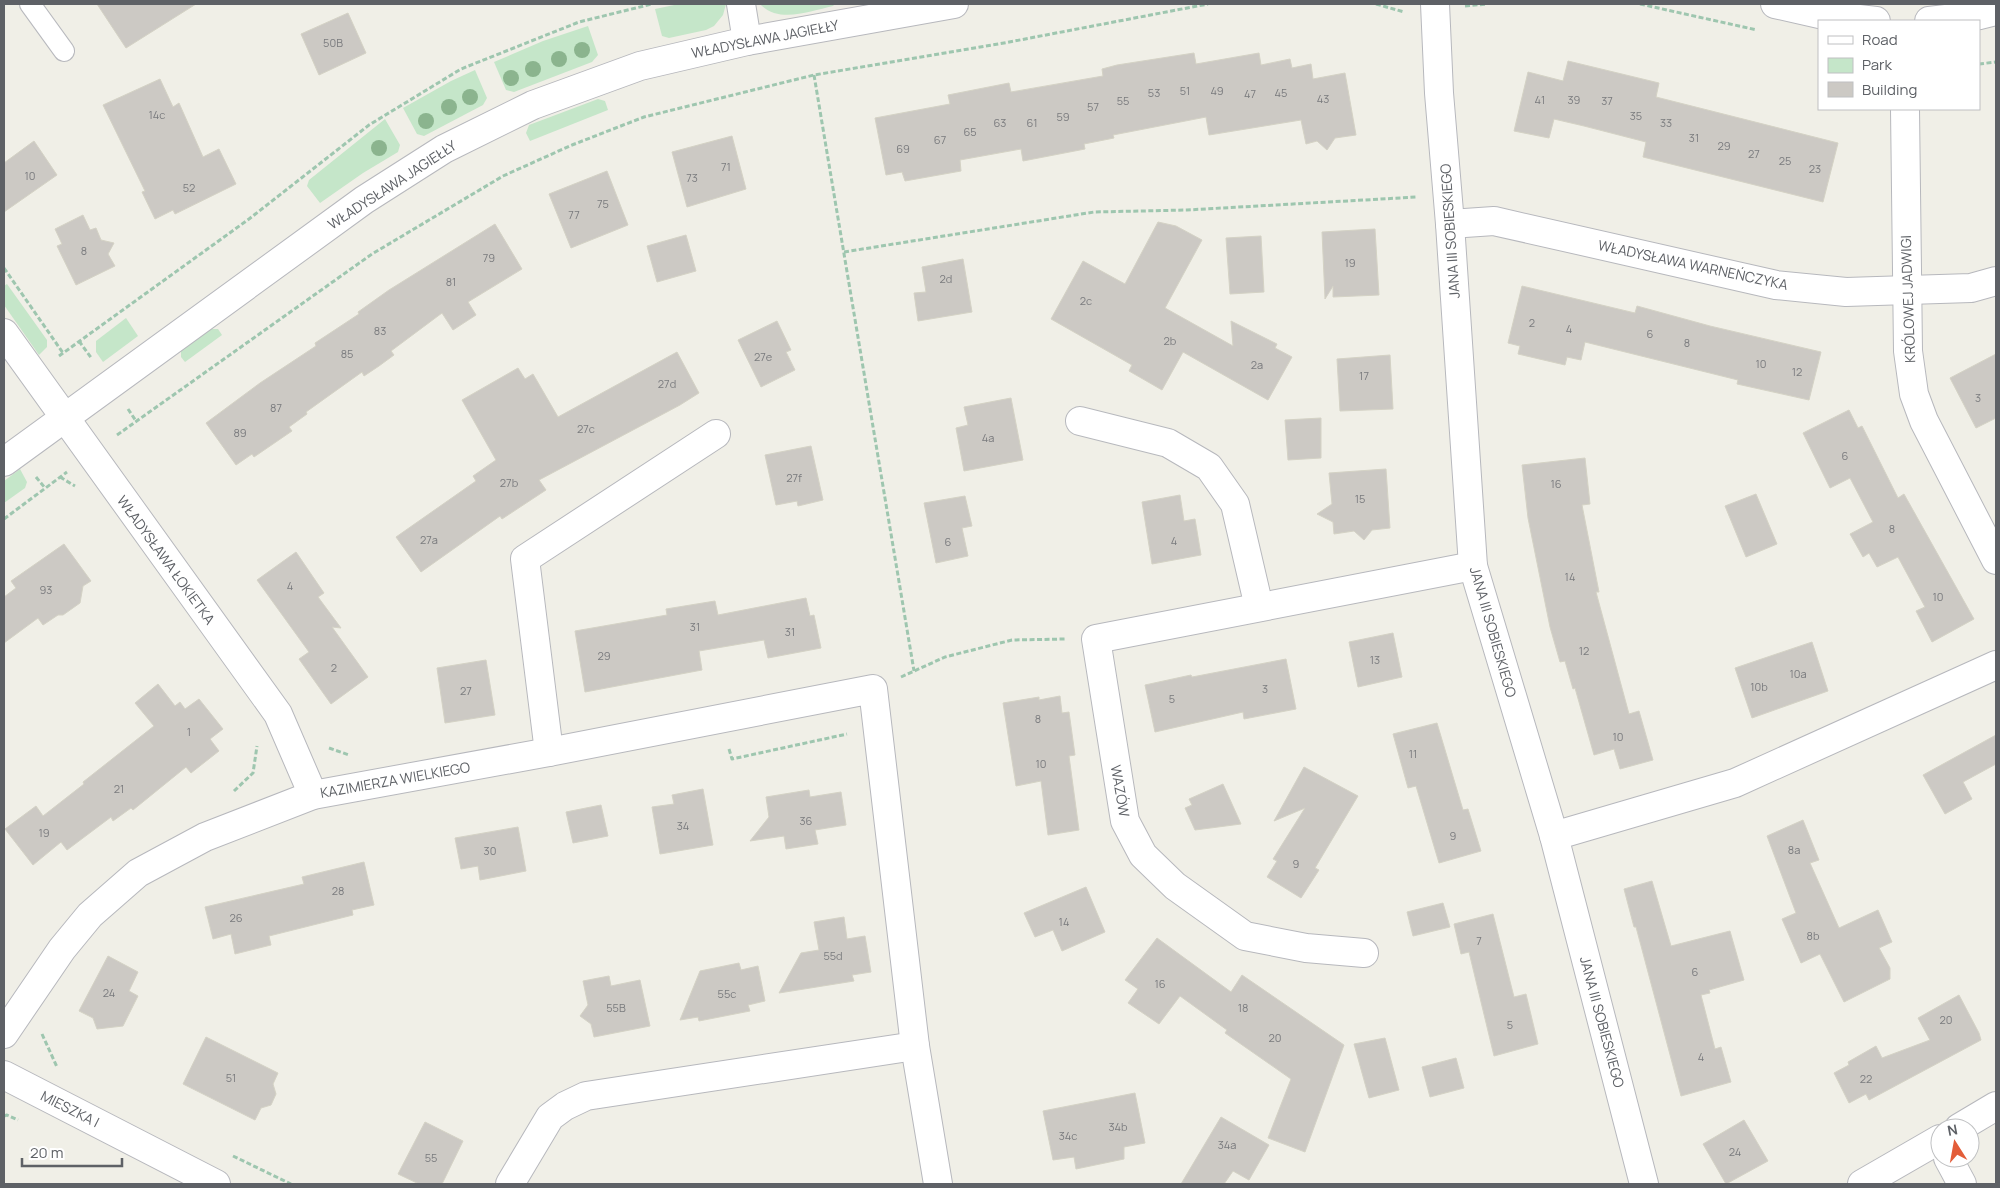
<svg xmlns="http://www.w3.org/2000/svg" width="2000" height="1188" font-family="Manrope,sans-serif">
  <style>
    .green { fill: #c5e6c9 }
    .building { fill: #ccc9c4; stroke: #d4d2c5 }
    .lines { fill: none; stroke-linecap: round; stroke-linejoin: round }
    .service-casing { stroke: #b7b8bd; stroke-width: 22 }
    .minor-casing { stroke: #b7b8bd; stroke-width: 30 }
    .tertiary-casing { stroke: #b7b8bd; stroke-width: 30 }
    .path { stroke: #9ec6af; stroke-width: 3; stroke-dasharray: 5 2.5; stroke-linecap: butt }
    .service { stroke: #fff; stroke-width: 20 }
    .minor { stroke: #fff; stroke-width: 28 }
    .tertiary { stroke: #fff; stroke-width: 28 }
    .tree { fill: #8bb48e }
    .labels { text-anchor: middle; stroke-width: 4; stroke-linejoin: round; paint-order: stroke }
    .number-label { font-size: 11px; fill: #7a7b7e }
    .street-label { font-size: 14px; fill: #5e6166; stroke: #fff }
  </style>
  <rect width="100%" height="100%" fill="#f0efe7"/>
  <g class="green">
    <polygon points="679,4 726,4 723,15 714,26 706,30 669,38 662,36 655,9"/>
    <path d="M760 4H835L833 6C810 11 779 24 760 4Z"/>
    <polygon points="588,26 598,55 592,62 514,92 506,90 494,62 543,41"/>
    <polygon points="475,70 487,98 483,105 424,136 417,134 403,108 451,81"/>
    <polygon points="598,99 605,101 608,110 530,141 526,133 529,125"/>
    <polygon points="385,119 400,145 398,152 363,173 320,203 307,186 309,180"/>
    <polygon points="7,284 47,340 47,347 39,355 4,305 4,286"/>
    <polygon points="126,318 138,336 103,362 96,352 96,341"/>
    <polygon points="211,329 218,329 222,335 185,362 181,357 181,350"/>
    <polygon points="20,469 27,482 25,488 4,503 4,481"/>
  </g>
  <g class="building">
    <polygon points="97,4 196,4 126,48"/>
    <polygon points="348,13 366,53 319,75 301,34"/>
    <polygon points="1194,53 1196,64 1259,53 1261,65 1290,59 1292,68 1311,64 1313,79 1345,73 1356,135 1335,138 1327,150 1317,141 1306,144 1301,120 1209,135 1206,117 1113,135 1114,138 1084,144 1085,149 1023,161 1021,149 960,160 961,171 905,181 902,172 886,175 875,118 950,104 948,95 1009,83 1011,92 1103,76 1102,69 1117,65"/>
    <polygon points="1568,61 1659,83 1656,97 1838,143 1823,202 1643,157 1646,142 1584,126 1554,119 1549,138 1514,131 1528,72 1563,81"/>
    <polygon points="160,79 173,107 179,103 203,157 219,149 236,184 175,214 173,210 155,219 142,192 145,191 103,105"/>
    <polygon points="732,136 746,189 687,207 672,152"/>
    <polygon points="34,141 57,175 4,212 4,163"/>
    <polygon points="607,171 628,225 571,248 549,194"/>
    <polygon points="83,215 90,230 96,228 101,240 114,243 108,254 115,266 76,285 57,246 62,244 55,229"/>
    <polygon points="1158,222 1176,226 1202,240 1165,308 1233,346 1231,321 1277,344 1275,348 1292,357 1268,400 1183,352 1162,390 1129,371 1132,365 1051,319 1083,261 1125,284"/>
    <polygon points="495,224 522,269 468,302 476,315 453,330 442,313 391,351 394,355 379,366 364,376 362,372 306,412 307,414 289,427 292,431 254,457 252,454 236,465 206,423 260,383 316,346 315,343 359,314 358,312 389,290"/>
    <polygon points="1375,229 1379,295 1333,297 1333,286 1325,299 1322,232"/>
    <polygon points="686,235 696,271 657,282 647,246"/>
    <polygon points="1261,236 1264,292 1230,294 1226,238"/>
    <polygon points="963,259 972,312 918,321 914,293 926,292 922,267"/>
    <polygon points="1522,286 1635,313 1637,306 1710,326 1821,352 1809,400 1737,384 1738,380 1585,342 1581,360 1567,357 1565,365 1518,354 1520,346 1508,343"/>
    <polygon points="777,321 791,350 786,352 795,370 761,387 738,340"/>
    <polygon points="677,352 699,393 680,405 539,480 546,490 502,519 500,516 421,572 396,537 476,481 473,476 496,460 462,400 518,368 525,379 533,374 558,417"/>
    <polygon points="1996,354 1996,418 1976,428 1950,378"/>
    <polygon points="1390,355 1393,409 1340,411 1337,359"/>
    <polygon points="1011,398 1023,460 964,471 956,428 968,425 964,407"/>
    <polygon points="1849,410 1858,428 1862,426 1898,498 1904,494 1974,619 1932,642 1916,611 1925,607 1898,557 1877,567 1869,553 1863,557 1850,534 1873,522 1850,478 1830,488 1803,433"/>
    <polygon points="1321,418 1321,458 1288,460 1285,420"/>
    <polygon points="811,446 823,500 798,506 797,501 776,505 765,455"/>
    <polygon points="1585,458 1590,504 1582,505 1599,592 1596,592 1629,714 1639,711 1653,760 1620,769 1614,749 1594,755 1575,688 1573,689 1565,661 1560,662 1550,627 1528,518 1522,465"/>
    <polygon points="1386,469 1390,528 1372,530 1364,540 1354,531 1334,534 1333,522 1317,514 1332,504 1329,473"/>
    <polygon points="1756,494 1777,544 1746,557 1725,506"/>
    <polygon points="1180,495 1184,521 1195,519 1201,555 1152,564 1142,502"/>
    <polygon points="965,496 972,526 962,528 968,556 936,563 924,503"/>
    <polygon points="64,544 91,581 83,586 80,603 63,615 58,615 43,625 38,618 4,643 4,597 16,588 11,581"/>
    <polygon points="296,552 324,593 318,597 341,628 332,627 368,677 331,704 299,659 309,652 257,580"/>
    <polygon points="806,598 810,616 814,615 821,648 768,658 764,640 699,651 702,670 585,692 575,631 667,615 666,609 715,601 718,615"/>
    <polygon points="1393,633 1402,677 1358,687 1349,642"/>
    <polygon points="1812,642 1828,691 1752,718 1735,668"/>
    <polygon points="1286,659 1296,709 1244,719 1243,712 1155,732 1145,685 1191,675 1192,677"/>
    <polygon points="486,660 495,715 445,723 437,668"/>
    <polygon points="158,684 175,706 180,702 185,709 199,699 223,729 210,739 219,751 191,773 186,767 133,810 131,808 113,821 111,817 67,850 61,842 33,865 5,829 36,806 43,816 84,784 83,782 154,726 135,703"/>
    <polygon points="1060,696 1062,713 1069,712 1075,755 1069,756 1079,830 1048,835 1041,781 1016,786 1003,703 1039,697 1039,700"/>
    <polygon points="1437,723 1463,810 1468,809 1481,851 1439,863 1416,786 1408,788 1393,734"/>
    <polygon points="1996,735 1996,764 1963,782 1972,799 1945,814 1923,775"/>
    <polygon points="1304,767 1358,796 1315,868 1319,870 1301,898 1267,877 1277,861 1273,859 1305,808 1274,821"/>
    <polygon points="1223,784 1241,824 1195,830 1185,808 1192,805 1189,799"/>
    <polygon points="703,789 713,845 660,854 652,807 674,804 672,795"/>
    <polygon points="809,790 810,797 841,792 846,825 815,830 818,844 786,849 784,836 750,841 769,817 766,797"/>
    <polygon points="601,805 608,836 573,843 566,812"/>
    <polygon points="1803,820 1819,860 1810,863 1839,928 1878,910 1892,942 1879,948 1890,968 1890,979 1844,1002 1820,954 1801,963 1782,919 1796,913 1767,836"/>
    <polygon points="518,827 526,871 480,880 478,866 461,869 455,838"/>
    <polygon points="364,862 374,905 352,910 353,915 269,936 271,945 235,954 231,934 213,939 205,907 304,884 302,877"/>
    <polygon points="1652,881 1671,946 1730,931 1744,980 1709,990 1710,993 1701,995 1715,1049 1721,1047 1731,1082 1681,1096 1636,927 1634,927 1624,889"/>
    <polygon points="1086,887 1105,932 1062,951 1053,930 1035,937 1024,913"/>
    <polygon points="1443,903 1450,927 1413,936 1407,912"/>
    <polygon points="1493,914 1514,997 1526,994 1538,1044 1494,1056 1469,952 1461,954 1454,924"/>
    <polygon points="844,917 847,939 865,936 871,972 852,975 854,981 779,993 801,953 819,950 814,922"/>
    <polygon points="1157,938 1231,992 1242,975 1344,1045 1305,1152 1268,1138 1291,1079 1225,1033 1227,1030 1180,996 1159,1024 1128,1003 1138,989 1125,980"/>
    <polygon points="108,956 138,972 129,991 138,996 123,1026 97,1029 93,1018 79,1011"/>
    <polygon points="739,963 741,970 758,966 765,1001 748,1005 750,1011 699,1021 698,1017 680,1020 700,971"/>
    <polygon points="609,976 611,986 640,980 650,1026 594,1037 591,1024 580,1016 588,1005 583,981"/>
    <polygon points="1959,995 1979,1033 1981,1040 1869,1100 1866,1094 1849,1103 1834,1073 1849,1065 1848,1062 1876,1046 1882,1058 1930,1040 1918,1018"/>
    <polygon points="206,1037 278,1073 273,1084 276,1094 271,1105 261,1108 255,1120 183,1084"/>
    <polygon points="1385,1038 1399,1090 1369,1098 1354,1044"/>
    <polygon points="1456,1058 1464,1088 1430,1097 1422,1067"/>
    <polygon points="1135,1093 1145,1143 1124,1147 1124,1159 1076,1169 1074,1157 1053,1160 1043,1111"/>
    <polygon points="1221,1117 1269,1145 1249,1180 1233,1171 1224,1184 1181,1184"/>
    <polygon points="1744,1120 1768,1161 1726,1184 1703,1144"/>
    <polygon points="425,1122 463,1141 442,1184 419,1184 398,1174"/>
  </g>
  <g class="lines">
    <g class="service-casing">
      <polyline id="service" points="30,4 64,51"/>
    </g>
    <g class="minor-casing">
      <g id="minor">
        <polyline points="741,4 747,41"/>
        <polyline points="1435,4 1439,93 1450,224 1473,566 1554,836 1644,1184"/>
        <polyline points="1905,109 1908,351 1914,394 1924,421 1996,560"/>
        <polyline points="1450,224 1494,221 1776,285 1846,292 1971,288 1996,281"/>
        <polyline points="4,333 278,714 313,795"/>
        <polyline points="1080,421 1168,443 1209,467 1235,504 1259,607"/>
        <polyline points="549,752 525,559 716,434"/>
        <polyline points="1554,836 1735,783 1996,665"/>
        <polyline points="1364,953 1306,948 1245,936 1175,886 1143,855 1125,821 1096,639 1473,566"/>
        <polyline points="4,1034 62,949 90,915 138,873 205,837 313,795 549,752 873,689 915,1046 938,1184"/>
        <polyline points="1959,1128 1996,1106"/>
        <polyline points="1948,1158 1962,1184"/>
        <polyline points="510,1184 550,1117 565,1106 586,1096 915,1046"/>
        <polyline points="1862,1184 1940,1139"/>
      </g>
    </g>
    <g class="tertiary-casing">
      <g id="tertiary">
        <polyline points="1775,4 1824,15 1876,21"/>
        <polyline points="1929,21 1980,15 1996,11"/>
        <polyline points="4,462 364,200 444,149 533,105 640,66 747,41 954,4"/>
        <polyline points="4,1075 216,1184"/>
      </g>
    </g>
    <g class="path">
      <polyline points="1376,4 1404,12"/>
      <polyline points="1640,4 1757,30"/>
      <polyline points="1465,6 1487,4"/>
      <polyline points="1979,64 1996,62"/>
      <polyline points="814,75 914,671"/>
      <polyline points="844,252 1094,212 1187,210 1417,197"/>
      <polyline points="4,268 63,353"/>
      <polyline points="79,341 92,359"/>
      <polyline points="59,356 249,219 369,125 461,69 579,22 652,4"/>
      <polyline points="128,409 136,421"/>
      <polyline points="117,435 372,254 503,176 572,145 644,117 814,75 1004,43 1208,4"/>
      <polyline points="36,477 45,488"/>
      <polyline points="60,477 75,486"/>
      <polyline points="4,519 67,472"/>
      <polyline points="901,677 945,657 1012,640 1066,639"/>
      <polyline points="329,748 349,755"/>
      <polyline points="729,749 732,759 847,734"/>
      <polyline points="234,791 253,773 257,746"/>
      <polyline points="42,1034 57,1067"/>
      <polyline points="4,1116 7,1115 18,1120"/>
      <polyline points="233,1156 291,1184"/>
    </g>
    <use href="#service" class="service"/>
    <use href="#minor" class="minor"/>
    <use href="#tertiary" class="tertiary"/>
  </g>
  <g class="tree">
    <circle cx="582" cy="50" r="8"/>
    <circle cx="559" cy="59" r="8"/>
    <circle cx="533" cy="69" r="8"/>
    <circle cx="511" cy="78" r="8"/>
    <circle cx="470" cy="97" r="8"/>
    <circle cx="449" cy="107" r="8"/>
    <circle cx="426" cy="121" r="8"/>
    <circle cx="379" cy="148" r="8"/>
  </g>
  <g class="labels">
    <g class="number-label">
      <text x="333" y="47">50B</text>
      <text x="1185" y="95">51</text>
      <text x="1217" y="95">49</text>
      <text x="1154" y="97">53</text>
      <text x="1281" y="97">45</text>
      <text x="1250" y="98">47</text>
      <text x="1323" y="103">43</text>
      <text x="1540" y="104">41</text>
      <text x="1574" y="104">39</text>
      <text x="1123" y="105">55</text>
      <text x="1607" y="105">37</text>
      <text x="1093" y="111">57</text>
      <text x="157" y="119">14c</text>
      <text x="1636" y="120">35</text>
      <text x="1063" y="121">59</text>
      <text x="1000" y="127">63</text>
      <text x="1032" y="127">61</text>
      <text x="1666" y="127">33</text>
      <text x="970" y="136">65</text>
      <text x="1694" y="142">31</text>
      <text x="940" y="144">67</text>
      <text x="1724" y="150">29</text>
      <text x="903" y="153">69</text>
      <text x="1754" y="158">27</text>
      <text x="1785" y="165">25</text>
      <text x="726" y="171">71</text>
      <text x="1815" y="173">23</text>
      <text x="30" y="180">10</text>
      <text x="692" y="182">73</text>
      <text x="189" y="192">52</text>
      <text x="603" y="208">75</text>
      <text x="574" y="219">77</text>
      <text x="84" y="255">8</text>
      <text x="489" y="262">79</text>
      <text x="1350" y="267">19</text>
      <text x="946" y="283">2d</text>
      <text x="451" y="286">81</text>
      <text x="1086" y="305">2c</text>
      <text x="1532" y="327">2</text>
      <text x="1569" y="333">4</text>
      <text x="380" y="335">83</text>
      <text x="1650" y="338">6</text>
      <text x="1170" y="345">2b</text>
      <text x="1687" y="347">8</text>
      <text x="347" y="358">85</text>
      <text x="763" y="361">27e</text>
      <text x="1761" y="368">10</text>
      <text x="1257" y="369">2a</text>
      <text x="1797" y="376">12</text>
      <text x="1364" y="380">17</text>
      <text x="667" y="388">27d</text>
      <text x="1978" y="402">3</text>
      <text x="276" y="412">87</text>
      <text x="586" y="433">27c</text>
      <text x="240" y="437">89</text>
      <text x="988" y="442">4a</text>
      <text x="1845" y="460">6</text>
      <text x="794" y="482">27f</text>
      <text x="509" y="487">27b</text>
      <text x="1556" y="488">16</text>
      <text x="1360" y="503">15</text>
      <text x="1892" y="533">8</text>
      <text x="429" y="544">27a</text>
      <text x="1174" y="545">4</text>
      <text x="948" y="546">6</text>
      <text x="1570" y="581">14</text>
      <text x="290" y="590">4</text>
      <text x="46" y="594">93</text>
      <text x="1938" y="601">10</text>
      <text x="695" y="631">31</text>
      <text x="790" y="636">31</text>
      <text x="1584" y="655">12</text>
      <text x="604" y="660">29</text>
      <text x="1375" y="664">13</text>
      <text x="334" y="672">2</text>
      <text x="1798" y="678">10a</text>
      <text x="1759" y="691">10b</text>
      <text x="1265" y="693">3</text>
      <text x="466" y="695">27</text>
      <text x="1172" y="703">5</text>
      <text x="1038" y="723">8</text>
      <text x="189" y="736">1</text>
      <text x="1618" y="741">10</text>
      <text x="1413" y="758">11</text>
      <text x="1041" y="768">10</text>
      <text x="119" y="793">21</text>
      <text x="806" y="825">36</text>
      <text x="683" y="830">34</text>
      <text x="44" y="837">19</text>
      <text x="1453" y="840">9</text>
      <text x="1794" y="854">8a</text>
      <text x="490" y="855">30</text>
      <text x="1296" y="868">9</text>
      <text x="338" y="895">28</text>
      <text x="236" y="922">26</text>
      <text x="1064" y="926">14</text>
      <text x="1813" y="940">8b</text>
      <text x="1479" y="945">7</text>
      <text x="833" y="960">55d</text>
      <text x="1695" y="976">6</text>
      <text x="1160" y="988">16</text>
      <text x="109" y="997">24</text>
      <text x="727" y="998">55c</text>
      <text x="616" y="1012">55B</text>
      <text x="1243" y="1012">18</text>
      <text x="1946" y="1024">20</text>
      <text x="1510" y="1029">5</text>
      <text x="1275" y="1042">20</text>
      <text x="1701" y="1061">4</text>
      <text x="231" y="1082">51</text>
      <text x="1866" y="1083">22</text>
      <text x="1118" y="1131">34b</text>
      <text x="1068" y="1140">34c</text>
      <text x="1227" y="1149">34a</text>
      <text x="1735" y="1156">24</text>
      <text x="431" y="1162">55</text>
    </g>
    <g class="street-label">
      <text transform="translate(765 39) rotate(-11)" y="5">WŁADYSŁAWA JAGIEŁŁY</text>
      <text transform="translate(392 185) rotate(-33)" y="5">WŁADYSŁAWA JAGIEŁŁY</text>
      <text transform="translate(1450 231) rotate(-94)" y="5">JANA III SOBIESKIEGO</text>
      <text transform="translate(1693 265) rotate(12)" y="5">WŁADYSŁAWA WARNEŃCZYKA</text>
      <text transform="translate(1908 299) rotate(-92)" y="5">KRÓLOWEJ JADWIGI</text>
      <text transform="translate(166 560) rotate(54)" y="5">WŁADYSŁAWA ŁOKIETKA</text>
      <text transform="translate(1493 632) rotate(74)" y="5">JANA III SOBIESKIEGO</text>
      <text transform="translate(395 780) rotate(-10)" y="5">KAZIMIERZA WIELKIEGO</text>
      <text transform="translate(1120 791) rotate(80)" y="5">WAZÓW</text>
      <text transform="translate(1602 1022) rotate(75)" y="5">JANA III SOBIESKIEGO</text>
      <text transform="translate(70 1109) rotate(27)" y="5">MIESZKA I</text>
    </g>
  </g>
  <rect width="2000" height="1188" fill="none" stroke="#5e6166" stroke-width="10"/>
  <rect x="1818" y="20" width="162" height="90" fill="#ffffff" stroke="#bfc0c2"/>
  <rect x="1828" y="36" width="25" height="8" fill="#ffffff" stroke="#bfc0c2"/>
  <text x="1862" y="45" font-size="15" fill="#5e6166">Road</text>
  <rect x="1828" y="58" width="25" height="15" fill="#c5e6c9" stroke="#bfc0c2"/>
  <text x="1862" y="70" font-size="15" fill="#5e6166">Park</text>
  <rect x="1828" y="82" width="25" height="15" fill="#ccc9c4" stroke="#bfc0c2"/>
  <text x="1862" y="95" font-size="15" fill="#5e6166">Building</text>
  <g transform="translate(1955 1143) rotate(349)"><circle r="24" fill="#ffffff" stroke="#bfc0c2"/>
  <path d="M0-4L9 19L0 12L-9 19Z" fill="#e35d39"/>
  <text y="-8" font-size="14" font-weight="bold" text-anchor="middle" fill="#5e6166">N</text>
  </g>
  <path d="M22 1158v8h100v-8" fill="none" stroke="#5e6166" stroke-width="2.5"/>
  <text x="30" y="1158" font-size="15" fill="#5e6166" stroke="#ffffff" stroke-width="4" paint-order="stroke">20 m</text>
</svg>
